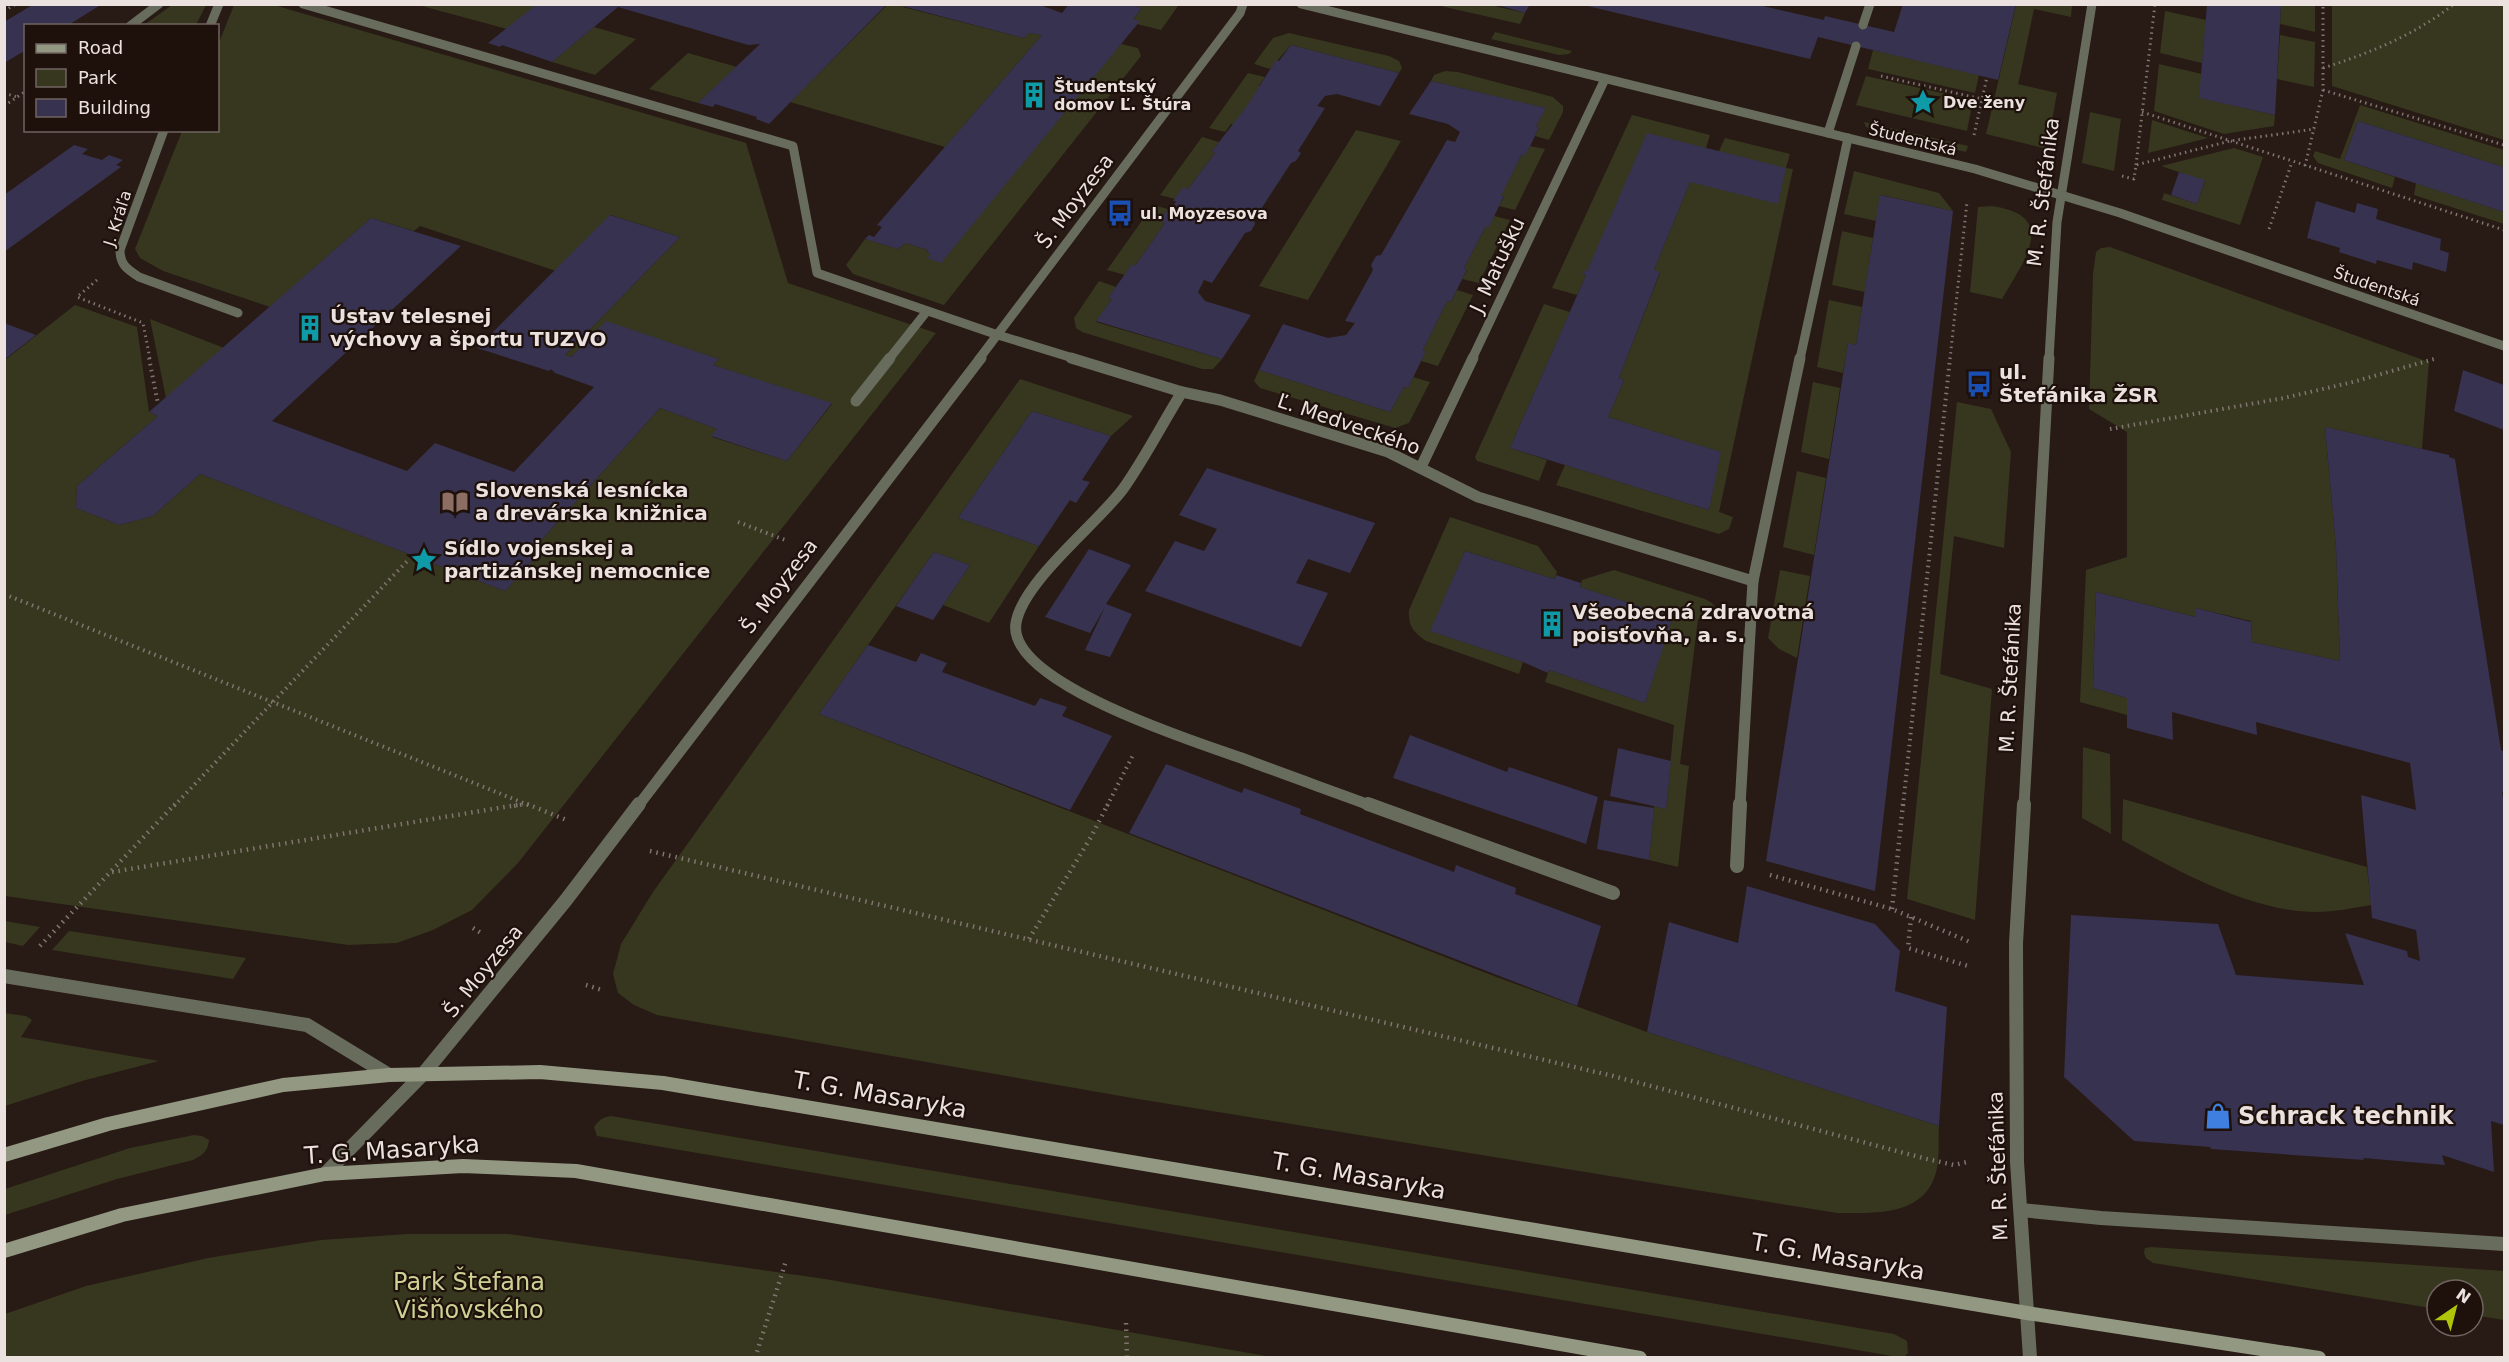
<svg xmlns="http://www.w3.org/2000/svg" width="2509" height="1362" font-family="'DejaVu Sans',sans-serif">
  <style>
    .green { fill: #36371e }
    .building { fill: #37324f }
    .lines { fill: none; stroke-linecap: round; stroke-linejoin: round }
    .path-far2 { stroke: #817571; stroke-width: 3; stroke-dasharray: 1.5 4; stroke-linecap: butt }
    .path-far1 { stroke: #817571; stroke-width: 4; stroke-dasharray: 1.5 4.5; stroke-linecap: butt }
    .path { stroke: #817571; stroke-width: 4.5; stroke-dasharray: 1.5 5; stroke-linecap: butt }
    .lane-far2 { stroke: #686c5d; stroke-width: 9 }
    .lane-far1 { stroke: #686c5d; stroke-width: 11 }
    .lane { stroke: #686c5d; stroke-width: 14 }
    .street-far2 { stroke: #686c5d; stroke-width: 9 }
    .street-far1 { stroke: #686c5d; stroke-width: 11 }
    .street { stroke: #686c5d; stroke-width: 14 }
    .secondary { stroke: #929881; stroke-width: 14 }
    .labels { text-anchor: middle; stroke-width: 4.5; stroke-linejoin: round; paint-order: stroke }
    .far-poi-label { font-size: 16px; font-weight: bold; fill: #ebe1de; stroke: #1e110c; text-anchor: start }
    .far-street-label { font-size: 16px; fill: #ebe1de; stroke: #1e110c }
    .street-label { font-size: 20px; fill: #ebe1de; stroke: #1e110c }
    .poi-label { font-size: 20px; font-weight: bold; fill: #ebe1de; stroke: #1e110c; text-anchor: start }
    .near-street-label { font-size: 24px; fill: #ebe1de; stroke: #1e110c }
    .near-poi-label { font-size: 24px; font-weight: bold; fill: #ebe1de; stroke: #1e110c; text-anchor: start }
    .near-park-label { font-size: 24px; fill: #cdd294; stroke: #1e110c }
  </style>
  <rect width="100%" height="100%" fill="#281a15"/>
  <g class="green">
    <polygon points="1176,4 1178,6 1161,30 1137,24 1139,21 1133,19 1142,8 1129,5"/>
    <polygon points="172,5 206,5 196,25 144,25"/>
    <polygon points="234,5 274,5 746,143 788,283 936,333 518,863 472,910 433,930 397,943 348,945 5,896 5,360 75,305 137,327 149,412 158,416 77,486 76,508 119,525 153,516 200,474 505,591 543,548 537,545 660,408 717,429 712,437 787,461 832,404 713,365 719,359 606,322 571,357 565,355 680,237 611,215 556,271 420,226 414,231 371,218 270,307 163,271 140,258 135,249 182,131 218,130 218,45"/>
    <polygon points="418,5 537,5 507,29"/>
    <polygon points="887,5 905,5 903,7 1024,38 1029,33 1042,35 945,147 790,102"/>
    <polygon points="1436,5 1490,5 1525,13 1520,24"/>
    <polygon points="2016,5 2072,5 2071,17 2034,9 2020,76 2018,84 2057,93 2047,149 1986,134"/>
    <polygon points="2281,5 2315,5 2315,32 2280,24"/>
    <polygon points="2332,5 2504,5 2504,140 2332,86"/>
    <polygon points="2165,11 2206,20 2202,63 2160,53"/>
    <polygon points="594,27 636,39 595,75 552,62"/>
    <polygon points="1495,32 1572,51 1569,54 1559,55 1491,39"/>
    <polygon points="1289,33 1389,56 1399,61 1402,68 1399,73 1291,45 1270,69 1254,64 1273,38"/>
    <polygon points="2280,35 2315,42 2314,87 2277,79"/>
    <polygon points="1121,44 1138,48 1141,56 944,305 853,274 846,265 865,239 898,249 906,243 928,250 926,252 931,254 928,258"/>
    <polygon points="1873,50 1979,75 1975,93 1868,69"/>
    <polygon points="688,53 737,67 698,103 649,89"/>
    <polygon points="2159,64 2202,74 2200,98 2275,115 2274,126 2224,134 2154,111"/>
    <polygon points="1445,71 1458,72 1553,97 1563,106 1563,112 1549,140 1535,136 1539,127 1536,126 1545,108 1431,81 1434,75"/>
    <polygon points="1248,73 1265,77 1259,86 1261,87 1234,125 1231,124 1225,132 1209,128"/>
    <polygon points="1866,76 1973,100 1967,131 1856,105"/>
    <polygon points="2360,105 2504,150 2504,167 2358,121 2344,160 2395,177 2392,188 2318,163 2313,156 2315,151 2340,159"/>
    <polygon points="2090,112 2121,119 2114,171 2082,163"/>
    <polygon points="1632,115 1710,135 1706,148 1587,271 1584,271 1583,274 1586,275 1577,295 1552,288"/>
    <polygon points="2152,120 2208,138 2148,153"/>
    <polygon points="1864,122 1968,146 1966,152 1872,130 1866,127"/>
    <polygon points="1356,130 1401,141 1308,300 1259,286"/>
    <polygon points="1202,137 1219,142 1212,151 1215,153 1188,189 1175,199 1160,195"/>
    <polygon points="1725,138 1790,154 1786,168 1793,169 1719,512 1733,517 1729,529 1719,534 1556,485 1565,465 1709,510 1720,452 1608,417 1624,380 1619,378 1660,273 1654,270 1690,182 1719,151"/>
    <polygon points="1530,146 1545,149 1515,210 1499,206 1504,197 1501,195 1522,154 1525,155"/>
    <polygon points="2234,148 2263,157 2240,225 2162,200 2164,193 2197,204 2205,181 2161,166"/>
    <polygon points="1854,171 1939,193 1953,211 1881,195 1876,221 1844,214"/>
    <polygon points="2416,183 2504,212 2504,224 2414,195"/>
    <polygon points="1153,205 1168,209 1160,221 1165,223 1135,266 1132,265 1125,275 1107,270"/>
    <path d="M1991 206C2061 215 2023 262 2002 299L1970 292 1978 207Z"/>
    <polygon points="1494,216 1510,220 1479,283 1462,279 1467,270 1464,268 1486,226"/>
    <polygon points="1842,231 1873,238 1865,292 1832,285"/>
    <polygon points="2110,247 2429,362 2422,449 2325,427 2336,547 2340,661 2252,642 2251,621 2196,608 2196,617 2096,592 2093,688 2127,698 2127,715 2080,702 2086,570 2127,557 2127,432 2089,409 2093,274 2096,252 2101,248"/>
    <polygon points="1099,281 1116,287 1108,298 1112,299 1096,322 1222,359 1213,369 1202,369 1082,332 1076,328 1074,318"/>
    <polygon points="1457,290 1473,295 1438,366 1421,361 1426,351 1423,350 1447,301 1451,302"/>
    <polygon points="1829,300 1862,307 1856,345 1848,344 1843,373 1817,367"/>
    <polygon points="1544,304 1570,312 1510,448 1547,460 1539,481 1477,461 1475,457"/>
    <polygon points="150,319 224,348 166,398"/>
    <polygon points="1259,370 1390,412 1404,387 1408,388 1413,377 1430,382 1409,423 1395,428 1260,388 1254,381"/>
    <path d="M1020 379 1133 416 1111 436 1032 411 958 518 1039 546 989 623 943 605 970 565 934 552 819 714 1499 978 1647 1032 1939 1126C1938 1141 1940 1159 1936 1173 1923 1217 1874 1213 1837 1213L1132 1098 657 1015 634 1005 618 993 613 974 621 944 653 892Z"/>
    <polygon points="1813,382 1840,388 1829,459 1801,452"/>
    <polygon points="1957,402 1991,409 2011,452 2004,548 1954,536 1940,674 1992,689 1975,920 1907,899"/>
    <polygon points="1797,471 1826,478 1814,555 1783,547"/>
    <path d="M1450 517 1538 546 1557 572 1554 579 1465 551 1431 631 1523 662 1519 674 1426 641C1413 632 1408 626 1409 610Z"/>
    <polygon points="1614,570 1705,599 1712,603 1725,619 1698,619 1680,764 1689,766 1678,867 1649,860 1654,806 1666,809 1674,725 1545,682 1549,670 1645,703 1672,617 1580,587 1582,580"/>
    <polygon points="1780,570 1810,576 1797,658 1779,649 1768,638"/>
    <polygon points="2083,747 2110,754 2111,834 2082,818"/>
    <path d="M2123 799 2367 867 2371 905C2353 908 2335 912 2316 912 2252 912 2177 871 2122 840Z"/>
    <polygon points="4,921 5,921 40,927 23,946 5,942"/>
    <polygon points="69,931 246,958 233,979 52,950"/>
    <polygon points="4,1013 26,1016 32,1020 21,1037 159,1061 82,1081 5,1106"/>
    <path d="M611 1116 1894 1334 1907 1341 1908 1353 1905 1356 1898 1357 597 1136 594 1127C599 1120 603 1117 611 1116Z"/>
    <path d="M194 1135 202 1136 209 1140C208 1152 202 1155 193 1160L117 1179 5 1215V1189L130 1148Z"/>
    <polygon points="407,1234 509,1234 825,1279 1272,1357 5,1357 5,1314 86,1286 208,1258 321,1240"/>
    <polygon points="2151,1247 2504,1271 2504,1320 2473,1315 2473,1290 2437,1290 2437,1309 2153,1263 2146,1258 2144,1253 2145,1248"/>
  </g>
  <g class="building">
    <polygon points="34,4 102,4 67,26 26,26 26,50 4,63 4,22"/>
    <polygon points="537,4 887,4 769,124 756,119 757,117 715,104 713,107 698,103 760,44 748,45 618,7 552,62 502,45 500,47 488,43"/>
    <polygon points="905,4 1037,4 1062,13 1069,4 1129,4 1142,8 1133,19 1140,21 941,263 927,258 931,254 926,252 928,250 906,243 898,249 865,239 869,235 874,237 882,227 877,225 1042,35 1029,33 1024,38 902,6"/>
    <polygon points="1494,4 1530,4 1525,13"/>
    <polygon points="1579,4 1754,4 1824,20 1825,16 1894,32 1903,4 2016,4 1998,80 1818,37 1810,59"/>
    <polygon points="2207,4 2281,4 2275,115 2199,98"/>
    <polygon points="1291,45 1399,73 1380,106 1337,94 1325,96 1317,106 1325,108 1298,151 1301,153 1296,161 1291,163 1254,220 1255,224 1251,231 1245,233 1212,283 1204,280 1198,292 1205,301 1251,315 1222,359 1096,321 1112,299 1108,298 1132,264 1135,266 1165,223 1159,221 1168,209 1172,209 1176,201 1173,201 1183,187 1188,189 1215,153 1212,151 1247,106 1276,60 1279,61"/>
    <polygon points="1431,81 1546,108 1536,126 1539,127 1535,136 1525,156 1522,154 1501,196 1504,196 1489,227 1486,226 1464,268 1467,269 1451,302 1447,301 1423,350 1426,351 1408,388 1404,387 1390,412 1259,370 1283,324 1328,338 1346,335 1355,323 1345,321 1373,270 1371,265 1376,256 1381,255 1447,140 1455,142 1460,132 1448,124 1409,114"/>
    <polygon points="2358,121 2504,167 2504,212 2344,160"/>
    <polygon points="1647,133 1786,168 1778,204 1690,182 1654,270 1660,272 1619,378 1624,380 1608,417 1721,452 1709,510 1510,448 1586,275 1582,274 1584,271 1587,271"/>
    <polygon points="74,145 88,149 82,154 102,160 109,155 123,160 116,165 121,167 4,252 4,195"/>
    <polygon points="2179,172 2205,180 2197,204 2171,195"/>
    <polygon points="1880,195 1953,211 1875,891 1766,861 1848,343 1856,345"/>
    <polygon points="2316,201 2355,213 2357,203 2378,209 2376,219 2441,239 2440,250 2449,253 2446,272 2413,262 2412,270 2377,260 2376,264 2339,252 2340,248 2307,238"/>
    <polygon points="610,215 680,237 565,355 571,357 606,321 719,359 713,365 832,403 787,461 711,436 717,429 660,408 537,545 544,548 505,591 200,474 153,516 119,525 76,508 77,486 158,416 149,412 371,218 461,246 272,421 407,471 435,443 514,472 594,387 555,373 551,369 549,371 477,348"/>
    <polygon points="4,323 36,335 4,360"/>
    <polygon points="2463,370 2504,385 2504,430 2454,411"/>
    <polygon points="1032,411 1111,436 1082,480 1090,482 1076,503 1070,500 1039,546 958,518"/>
    <polygon points="2325,427 2449,455 2449,457 2455,459 2501,750 2504,752 2504,792 2502,792 2504,805 2504,1125 2491,1121 2494,1172 2442,1155 2445,1165 2363,1158 2364,1160 2211,1149 2210,1147 2134,1141 2064,1077 2071,915 2218,924 2236,975 2364,985 2345,933 2407,951 2408,957 2420,961 2416,930 2372,918 2361,795 2416,810 2410,763 2256,722 2257,735 2172,712 2173,740 2127,728 2127,698 2093,688 2096,592 2196,617 2196,608 2251,622 2252,642 2340,661 2336,547"/>
    <polygon points="1207,468 1375,523 1350,573 1308,559 1296,583 1328,593 1301,647 1145,591 1175,541 1204,551 1217,529 1179,515"/>
    <polygon points="1089,549 1131,565 1106,604 1132,614 1110,657 1085,650 1105,607 1090,633 1045,617"/>
    <polygon points="1465,551 1554,579 1556,575 1581,583 1580,587 1673,617 1645,703 1549,670 1548,673 1523,662 1430,631"/>
    <polygon points="934,552 970,565 933,620 896,606"/>
    <polygon points="868,645 916,662 921,653 947,663 942,672 1035,706 1040,698 1067,707 1062,716 1112,736 1070,810 819,714"/>
    <polygon points="1410,735 1507,772 1509,767 1598,797 1586,844 1393,778"/>
    <polygon points="1618,748 1671,761 1666,809 1610,796"/>
    <polygon points="1166,764 1242,793 1244,788 1301,809 1300,814 1454,872 1456,865 1516,888 1515,894 1601,926 1577,1006 1129,833"/>
    <polygon points="1604,800 1654,808 1649,860 1597,849"/>
    <polygon points="1747,886 1875,924 1900,951 1895,991 1947,1007 1939,1126 1647,1032 1669,922 1738,943"/>
  </g>
  <g class="lines">
    <g class="path-far2">
      <polyline points="4,11 16,4"/>
      <path d="M2323 68C2370 53 2415 35 2454 4"/>
      <polyline points="1881,76 1982,99"/>
      <polyline points="2323,90 2504,145"/>
      <polyline points="4,93 17,97"/>
      <polyline points="4,106 26,91"/>
      <polyline points="2142,112 2504,230"/>
      <polyline points="1974,135 1987,77"/>
      <polyline points="2136,165 2155,4"/>
      <polyline points="2305,166 2323,90 2323,4"/>
      <polyline points="2122,176 2134,179 2136,165 2230,141 2315,129"/>
      <polyline points="2269,229 2292,162"/>
      <polyline points="97,280 77,297 143,323 150,359"/>
      <polyline points="1950,359 1967,202"/>
    </g>
    <g class="path-far1">
      <polyline points="149,358 158,404"/>
      <polyline points="2110,429 2284,398 2353,382 2434,359"/>
      <polyline points="738,522 785,540"/>
      <polyline points="4,594 531,806"/>
      <polyline points="174,806 412,556"/>
      <polyline points="514,806 525,804"/>
      <polyline points="1107,806 1133,755"/>
      <polyline points="1903,806 1950,358"/>
    </g>
    <g class="path">
      <polyline points="527,804 569,821"/>
      <polyline points="650,851 1613,1076 1927,1159 1954,1165 1967,1162"/>
      <polyline points="112,872 523,804"/>
      <polyline points="1770,875 1892,909 1970,942"/>
      <polyline points="1892,909 1903,804"/>
      <polyline points="1911,917 1908,948 1968,966"/>
      <polyline points="473,928 481,933"/>
      <polyline points="1029,939 1091,837 1108,804"/>
      <polyline points="40,946 175,804"/>
      <polyline points="586,985 602,990"/>
      <polyline points="1126,1323 1127,1358"/>
      <polyline points="755,1358 786,1261"/>
    </g>
    <g class="lane-far2">
      <polyline points="303,4 793,146 817,273 998,335"/>
      <polyline points="1863,25 1870,4"/>
      <polyline points="1828,133 1856,46"/>
      <polyline points="889,359 927,311"/>
      <polyline points="1800,359 1848,138"/>
    </g>
    <g class="lane-far1">
      <path d="M1182 392C1162 424 1145 458 1123 489 1097 524 1023 581 1016 623 1006 683 1199 743 1244 759 1286 775 1329 790 1372 806"/>
      <polyline points="856,401 890,358"/>
      <polyline points="1740,806 1753,581 1800,358"/>
    </g>
    <g class="lane">
      <polyline points="1368,804 1613,893"/>
      <polyline points="1737,866 1740,804"/>
      <polyline points="2021,1210 2101,1218 2504,1244"/>
    </g>
    <g class="street-far2">
      <polyline points="1301,4 1975,169 2120,213 2504,346"/>
      <polyline points="130,26 159,4"/>
      <polyline points="210,26 219,4"/>
      <path d="M164 130 120 250C120 265 127 269 139 277L238 313"/>
      <polyline points="998,335 1076,359"/>
      <polyline points="979,359 1240,13 1243,4"/>
      <polyline points="1472,359 1605,79"/>
      <polyline points="2049,359 2057,222 2092,4"/>
    </g>
    <g class="street-far1">
      <polyline points="1071,358 1182,392 1220,400 1388,452 1478,497 1753,581"/>
      <polyline points="1421,467 1473,358"/>
      <polyline points="638,806 981,358"/>
      <polyline points="2024,806 2049,358"/>
    </g>
    <g class="street">
      <polyline points="2024,804 2016,943 2017,1162 2030,1358"/>
      <polyline points="4,976 307,1025 389,1075"/>
      <polyline points="325,1174 424,1073 566,900 639,804"/>
    </g>
    <g class="secondary">
      <polyline points="4,1155 108,1124 283,1085 389,1075 540,1072 663,1083 2027,1313 2319,1358"/>
      <polyline points="4,1251 122,1215 325,1174 463,1166 576,1171 1640,1358"/>
    </g>
  </g>
  <defs>
    <g id="building-bare" transform="scale(2.07)"><path d="M-4-6H4V6H1V3H-1V6H-4ZM-2.5-4.3h1.7v1.8h-1.7ZM.8-4.3h1.7v1.8H.8ZM-2.5-1h1.7V.8h-1.7ZM.8-1h1.7V.8H.8Z" fill="#0f9aa8" stroke="#1e110c" stroke-width="2.5" paint-order="stroke"/></g>
    <g id="sight-bare" transform="scale(2.07)"><path d="M0-6L1.8-2.2L6-1.7L2.9 1.2L3.7 5.4L0 3.3L-3.7 5.4L-2.9 1.2L-6-1.7L-1.8-2.2Z" fill="#0f9aa8" stroke="#1e110c" stroke-width="2.5" paint-order="stroke"/></g>
    <g id="bus-bare" transform="scale(2.07)"><path d="M-5-6H5V4H4V6H2V4H-2V6H-4V4H-5ZM-3.5-4V0h7V-4ZM-3.5 1.2v1.5H-2V1.2ZM2 1.2v1.5H3.5V1.2Z" fill="#1a4fb4" stroke="#1e110c" stroke-width="2.5" paint-order="stroke"/></g>
    <g id="library-bare" transform="scale(2.07)"><path d="M-6-4Q-3-5.5-.7-3.5V5Q-3 3-6 4ZM6-4Q3-5.5 .7-3.5V5Q3 3 6 4Z" fill="#8d6e63" stroke="#1e110c" stroke-width="2.5" paint-order="stroke"/></g>
    <g id="shop-bare" transform="scale(2.07)"><path d="M-5-2.5h2.3a2.7 3.5 0 0 1 5.4 0H5L5.5 6h-11ZM-1.5-2.5h3a1.5 2.3 0 0 0-3 0Z" fill="#3f7fe0" stroke="#1e110c" stroke-width="2.5" paint-order="stroke"/></g>
  </defs>
  <g fill-rule="evenodd">
    <use href="#building-bare" x="1034" y="95"/>
    <use href="#sight-bare" x="1923" y="102"/>
    <use href="#bus-bare" x="1120" y="213"/>
    <use href="#building-bare" x="310" y="328"/>
    <use href="#bus-bare" x="1979" y="384"/>
    <use href="#library-bare" x="455" y="502"/>
    <use href="#sight-bare" x="424" y="560"/>
    <use href="#building-bare" x="1552" y="624"/>
    <use href="#shop-bare" x="2218" y="1116"/>
  </g>
  <g class="labels">
    <g class="far-poi-label">
      <text x="1054" y="92">Študentský<tspan x="1054" dy="18">domov Ľ. Štúra</tspan></text>
      <text x="1943" y="108">Dve ženy</text>
      <text x="1140" y="219">ul. Moyzesova</text>
    </g>
    <g class="far-street-label">
      <text transform="translate(1913 139) rotate(14)" y="6">Študentská</text>
      <text transform="translate(117 218) rotate(-72)" y="6">J. Kráľa</text>
      <text transform="translate(2377 286) rotate(19)" y="6">Študentská</text>
    </g>
    <g class="street-label">
      <text transform="translate(2043 192) rotate(-83)" y="7">M. R. Štefánika</text>
      <text transform="translate(1075 201) rotate(-53)" y="7">Š. Moyzesa</text>
      <text transform="translate(1497 265) rotate(-65)" y="7">J. Matušku</text>
      <text transform="translate(1349 424) rotate(19)" y="7">Ľ. Medveckého</text>
      <text transform="translate(779 586) rotate(-53)" y="7">Š. Moyzesa</text>
      <text transform="translate(2010 678) rotate(-87)" y="7">M. R. Štefánika</text>
      <text transform="translate(483 971) rotate(-51)" y="7">Š. Moyzesa</text>
      <text transform="translate(1998 1166) rotate(-92)" y="7">M. R. Štefánika</text>
    </g>
    <g class="poi-label">
      <text x="330" y="323">Ústav telesnej<tspan x="330" dy="23">výchovy a športu TUZVO</tspan></text>
      <text x="1999" y="379">ul.<tspan x="1999" dy="23">Štefánika ŽSR</tspan></text>
      <text x="475" y="497">Slovenská lesnícka<tspan x="475" dy="23">a drevárska knižnica</tspan></text>
      <text x="444" y="555">Sídlo vojenskej a<tspan x="444" dy="23">partizánskej nemocnice</tspan></text>
      <text x="1572" y="619">Všeobecná zdravotná<tspan x="1572" dy="23">poisťovňa, a. s.</tspan></text>
    </g>
    <g class="near-street-label">
      <text transform="translate(880 1095) rotate(10)" y="8">T. G. Masaryka</text>
      <text transform="translate(392 1150) rotate(-4)" y="8">T. G. Masaryka</text>
      <text transform="translate(1359 1176) rotate(10)" y="8">T. G. Masaryka</text>
      <text transform="translate(1838 1257) rotate(10)" y="8">T. G. Masaryka</text>
    </g>
    <g class="near-poi-label">
      <text x="2238" y="1124">Schrack technik</text>
    </g>
    <g class="near-park-label">
      <text x="469" y="1290">Park Štefana<tspan x="469" dy="28">Višňovského</tspan></text>
    </g>
  </g>
  <rect width="2509" height="1362" fill="none" stroke="#ebe1de" stroke-width="12"/>
  <rect x="24" y="24" width="195" height="108" fill="#1e110c" stroke="#706460" stroke-width="1.5"/>
  <rect x="36" y="44" width="30" height="9" fill="#929881" stroke="#706460" stroke-width="1.5"/>
  <text x="78" y="54" font-size="18" fill="#ebe1de">Road</text>
  <rect x="36" y="69" width="30" height="18" fill="#36371e" stroke="#706460" stroke-width="1.5"/>
  <text x="78" y="84" font-size="18" fill="#ebe1de">Park</text>
  <rect x="36" y="99" width="30" height="18" fill="#37324f" stroke="#706460" stroke-width="1.5"/>
  <text x="78" y="114" font-size="18" fill="#ebe1de">Building</text>
  <g transform="translate(2455 1308) rotate(35)"><circle r="28" fill="#1e110c" stroke="#706460" stroke-width="1.5"/>
  <path d="M0-4.5L10 22L0 15L-10 22Z" fill="#aec509"/>
  <text y="-9" font-size="16" font-weight="bold" text-anchor="middle" fill="#ebe1de">N</text>
  </g>
</svg>
